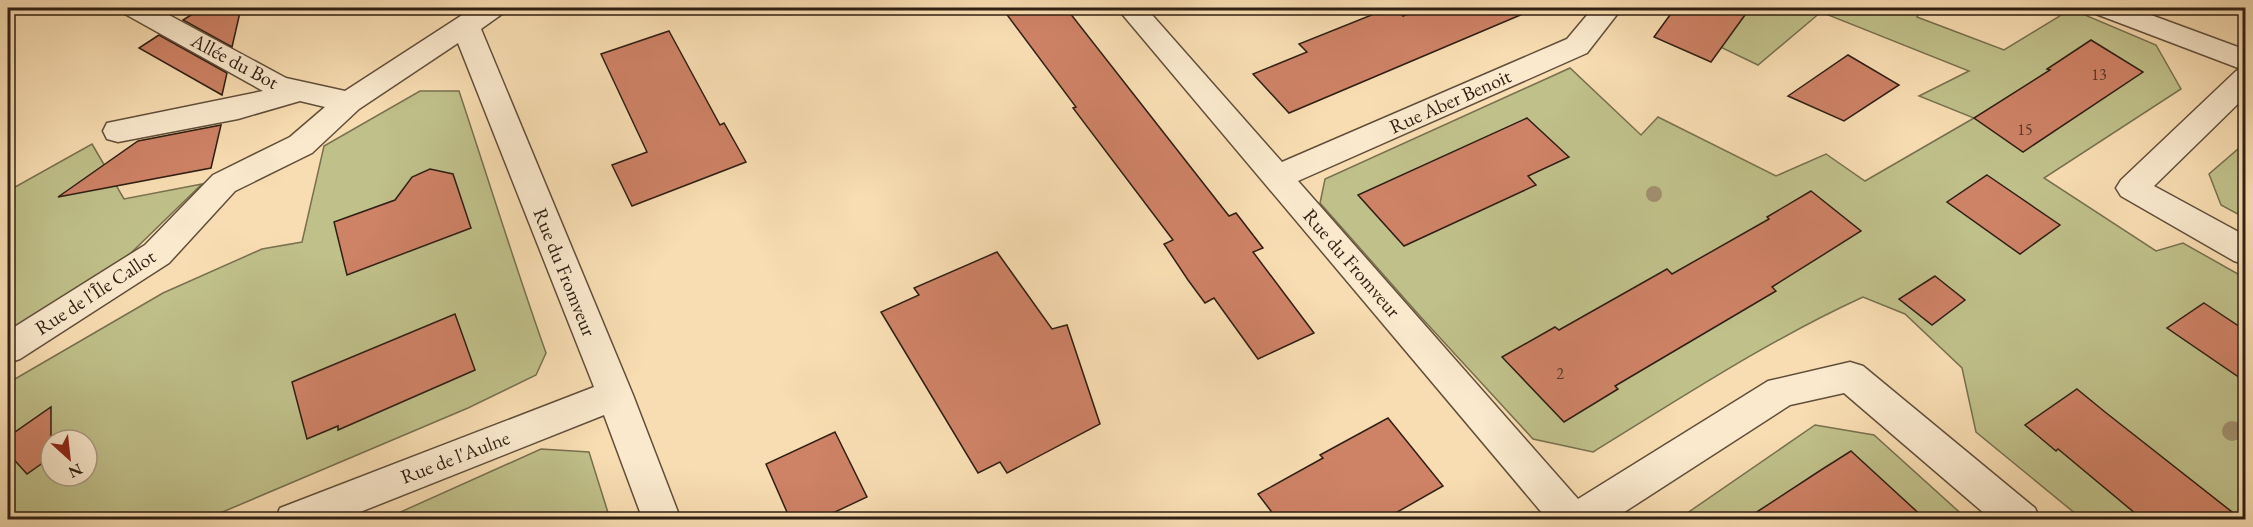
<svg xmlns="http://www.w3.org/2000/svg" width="2253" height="527" font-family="'EB Garamond',serif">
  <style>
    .green { fill: #c0c08a; stroke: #78704e; stroke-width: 1.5; fill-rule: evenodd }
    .building { fill: #ce8266; stroke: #2f1f12; stroke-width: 1.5 }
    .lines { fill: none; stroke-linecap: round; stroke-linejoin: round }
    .minor-casing { stroke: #614e3a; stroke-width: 3 }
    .minor { fill: #fae9cd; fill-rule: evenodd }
    .tree { fill: #a18f6e }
    .labels { text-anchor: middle; stroke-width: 4.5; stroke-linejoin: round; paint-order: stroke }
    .number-label { font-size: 16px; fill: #573827 }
    .street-label { font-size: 20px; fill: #2f1f12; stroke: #fae9cd }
  </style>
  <rect width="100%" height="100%" fill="#f8ddb2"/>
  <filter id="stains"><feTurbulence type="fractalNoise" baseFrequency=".00333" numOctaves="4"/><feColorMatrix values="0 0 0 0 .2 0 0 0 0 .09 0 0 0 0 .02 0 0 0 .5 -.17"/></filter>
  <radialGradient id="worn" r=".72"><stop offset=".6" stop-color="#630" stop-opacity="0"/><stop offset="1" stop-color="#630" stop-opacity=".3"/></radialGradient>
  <g class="green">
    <path d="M1750 8H1922L1917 17 2004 50 2071 9 2156 45 2181 89 2044 178 2156 251 2183 243 2245 278V519H2082L1976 432 1962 368 1905 314 1863 297C1769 340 1681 398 1593 452L1533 439 1419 315 1320 203 1325 179 1570 68 1641 135 1658 117 1776 176 1826 154 1865 181 1974 118 1919 96 1969 71 1821 12 1758 65 1712 43 1736 27Z"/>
    <path d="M420 91H459C488 178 515 266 546 353L536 375 468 408 206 519H8V383L163 293 262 249 302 242 324 146ZM51 440H87V476H51Z"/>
    <polygon points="2245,143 2245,218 2221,205 2209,174"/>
    <polygon points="92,144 124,199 202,184 98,285 8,341 8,191"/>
    <polygon points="1815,425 1874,435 1967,519 1677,520"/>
    <polygon points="541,449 589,452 610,519 385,519"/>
  </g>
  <g class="building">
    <polygon points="202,8 241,8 232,47 183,20"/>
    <polygon points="1002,8 1066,8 1229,216 1236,213 1263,248 1253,252 1314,333 1258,359 1214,298 1205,303 1188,280 1164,244 1173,240 1073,108 1076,107"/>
    <polygon points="1389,8 1395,8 1403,16 1423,8 1537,8 1289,113 1253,74 1307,52 1299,44"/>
    <polygon points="1675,8 1750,8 1711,62 1654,37"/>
    <polygon points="669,31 720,125 724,123 746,162 632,206 612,165 647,152 601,54"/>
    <polygon points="159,35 227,73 222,95 139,48"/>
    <polygon points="2091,40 2143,72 2023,152 1974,118 2050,70 2047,69"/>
    <polygon points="1848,55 1899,85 1844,121 1788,96"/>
    <polygon points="1527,118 1569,157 1528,176 1536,185 1404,246 1358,195"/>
    <polygon points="221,125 211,168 58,197 138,141"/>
    <polygon points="430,169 453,174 471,228 347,275 334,222 395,200 412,177"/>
    <polygon points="1987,175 2060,225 2020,254 1947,202"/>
    <polygon points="1811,191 1861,231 1772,287 1776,291 1615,386 1618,389 1564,422 1502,357 1555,327 1559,330 1667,269 1672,274 1769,219 1767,217"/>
    <polygon points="997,252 1052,329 1067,325 1100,424 1007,473 1000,462 978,473 881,312 919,295 914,288"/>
    <polygon points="1935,276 1965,300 1932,325 1899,299"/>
    <polygon points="2204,303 2246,331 2246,382 2167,328"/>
    <polygon points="455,314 475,370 338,430 338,426 307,439 292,382"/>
    <polygon points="2077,389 2105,412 2241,519 2142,519 2058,449 2056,451 2025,425"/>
    <polygon points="51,407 51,457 27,474 8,453 8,437"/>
    <polygon points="1388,418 1443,486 1385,519 1277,519 1258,494 1323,458 1320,455"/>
    <polygon points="835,432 867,497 820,519 790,519 766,464"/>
    <polygon points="1851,451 1925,519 1746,519 1821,470"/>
  </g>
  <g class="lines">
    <g class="minor-casing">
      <g id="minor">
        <polygon points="121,8 156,8 286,78 345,91 473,8 506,8 502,14 481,29 633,395 681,520 643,520 604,415 340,520 275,520 280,508 594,387 458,43 359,109 312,153 235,191 169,263 20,359 8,363 8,331 145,245 213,175 290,137 325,107 300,101 238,119 118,142 107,139 103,131 107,123 263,91 125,14"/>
        <polygon points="1117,8 1146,8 1282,162 1567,39 1593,8 1622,8 1587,53 1298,181 1578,499 1768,381 1850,362 1863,366 2035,508 2040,520 1992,520 1844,393 1790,405 1612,520 1548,520"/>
        <polygon points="2092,8 2132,8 2246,50 2246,96 2154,186 2246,236 2246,265 2234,261 2121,196 2116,188 2121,180 2236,71 2241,69 2096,14"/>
      </g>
    </g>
    <use href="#minor" class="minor"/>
  </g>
  <g class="tree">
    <circle cx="1654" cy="194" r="8"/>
    <circle cx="2232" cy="431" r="10"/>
  </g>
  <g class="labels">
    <g class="number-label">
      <text x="2099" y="80">13</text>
      <text x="2025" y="135">15</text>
      <text x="1560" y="379">2</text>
    </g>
    <g class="street-label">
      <text transform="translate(235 61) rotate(28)" y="7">Allée du Bot</text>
      <text transform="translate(1450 101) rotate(-24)" y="7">Rue Aber Benoit</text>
      <text transform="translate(1352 263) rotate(49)" y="7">Rue du Fromveur</text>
      <text transform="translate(565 272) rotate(68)" y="7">Rue du Fromveur</text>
      <text transform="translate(95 292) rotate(-33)" y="7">Rue de l'Île Callot</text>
      <text transform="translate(455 457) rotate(-21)" y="7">Rue de l'Aulne</text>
    </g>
  </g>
  <rect width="2253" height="527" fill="none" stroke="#f8ddb2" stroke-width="30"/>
  <rect x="9" y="9" width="2235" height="509" fill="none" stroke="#2f1f12" stroke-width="3"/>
  <rect x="15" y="15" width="2223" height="497" fill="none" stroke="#2f1f12" stroke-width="1.5"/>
  <g transform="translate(69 458) rotate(153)"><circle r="28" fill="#fae9cd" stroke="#a99882" stroke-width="1.5"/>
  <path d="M0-4.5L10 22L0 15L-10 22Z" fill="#8f2418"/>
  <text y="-9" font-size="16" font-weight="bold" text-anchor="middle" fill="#2f1f12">N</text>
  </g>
  <rect width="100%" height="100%" filter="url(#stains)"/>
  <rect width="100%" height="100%" fill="url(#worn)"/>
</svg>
